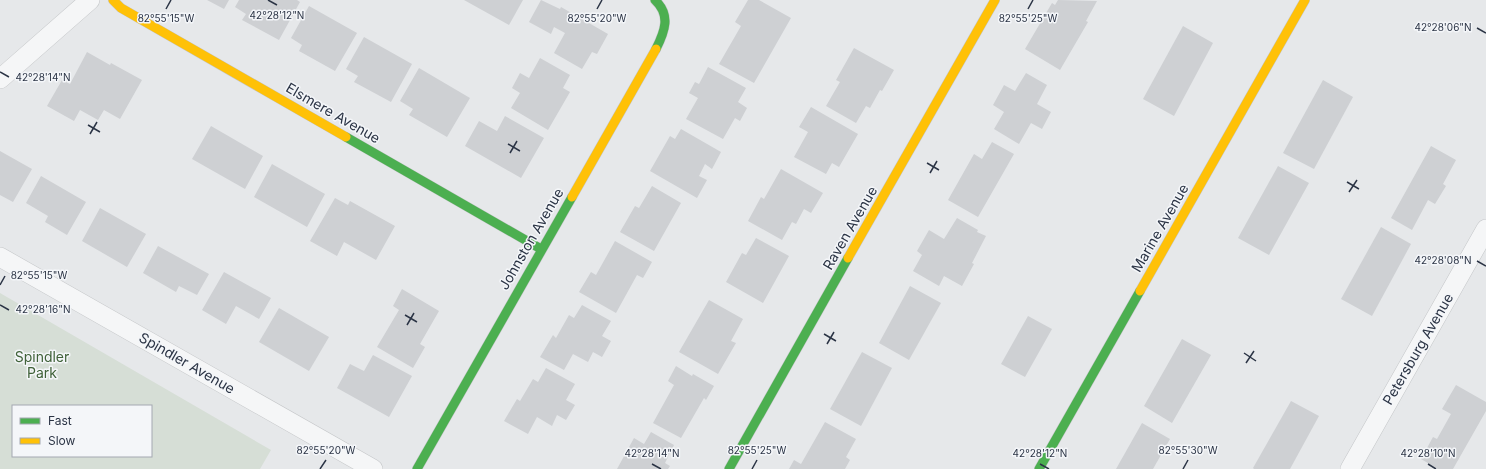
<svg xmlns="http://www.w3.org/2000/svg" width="1486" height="469" font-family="Inter,sans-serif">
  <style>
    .green { fill: #d6ded6; fill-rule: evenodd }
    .building { fill: #ced0d3 }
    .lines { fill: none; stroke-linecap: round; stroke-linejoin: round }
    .street-casing { stroke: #c4c6c8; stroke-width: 20 }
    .fast-casing { stroke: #c4c6c8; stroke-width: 10 }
    .slow-casing { stroke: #c4c6c8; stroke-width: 10 }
    .street { stroke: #f5f6f7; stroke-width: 19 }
    .fast { stroke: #4caf50; stroke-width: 9 }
    .slow { stroke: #ffc107; stroke-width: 9 }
    .ticks { fill: none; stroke: #2b3445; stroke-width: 1.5 }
    .labels { text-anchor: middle; stroke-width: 3; stroke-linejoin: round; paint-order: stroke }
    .street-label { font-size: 14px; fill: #2b3445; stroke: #f4f6f9 }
    .park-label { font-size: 14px; fill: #3f6138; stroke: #f4f6f9 }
    .ticks-label { font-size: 10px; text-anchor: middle; fill: #2b3445; stroke: #f4f6f9; stroke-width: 3; stroke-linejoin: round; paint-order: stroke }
  </style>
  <rect width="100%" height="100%" fill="#e6e8ea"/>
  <path class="green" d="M0 293 271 450 260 469H0ZM13 406H151V456H13Z"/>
  <g class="building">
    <polygon points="207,0 229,0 224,9"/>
    <polygon points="239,0 297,0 300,2 279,40 242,20 246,14 235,7"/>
    <polygon points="464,0 523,0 509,25"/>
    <polygon points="541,0 560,9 561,7 608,34 597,54 592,52 582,69 554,53 565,33 554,27 551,34 529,22"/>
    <polygon points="748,0 759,0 791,18 754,83 719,64 741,26 735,22"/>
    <polygon points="1058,0 1097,1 1086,21 1088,22 1060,70 1025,49 1052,3 1055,5"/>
    <polygon points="309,6 357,33 335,71 299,51 302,45 291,38"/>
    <polygon points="1183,26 1213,43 1174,116 1143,99"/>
    <polygon points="364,37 412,64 391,102 354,82 358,76 346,69"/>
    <polygon points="854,48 894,70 882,91 880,90 870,108 866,106 856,123 826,106 840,82 836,80"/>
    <polygon points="87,52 110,65 111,63 142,80 120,119 104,110 98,120 80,110 74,121 47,106 62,80 70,84"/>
    <polygon points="540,58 570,75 563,88 570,92 548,130 511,108 520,93 512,88 520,73 529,78"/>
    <polygon points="708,67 746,88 738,102 747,108 740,121 735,118 723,139 686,119 698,98 689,93 695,82 699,84"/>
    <polygon points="419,68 470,98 447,137 409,115 413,109 400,101"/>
    <polygon points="1026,73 1047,85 1037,104 1051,112 1042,129 1031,123 1019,144 994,129 1004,112 993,105 1004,85 1015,91"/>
    <polygon points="1323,80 1353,97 1314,169 1283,153"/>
    <polygon points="811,107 858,134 839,167 832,163 826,174 794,157 808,132 799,127"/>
    <polygon points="505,116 544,138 521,178 465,146 479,121 497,131"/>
    <polygon points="211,126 263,156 245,189 192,159"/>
    <polygon points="681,129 721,152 712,169 705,164 699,176 707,180 697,198 650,171 670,136 675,139"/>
    <polygon points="992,142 1014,154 978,217 948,200 974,154 982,159"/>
    <polygon points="1431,146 1456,160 1443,184 1446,186 1435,204 1428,200 1412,230 1391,218"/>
    <polygon points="0,151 32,169 13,202 0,195"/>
    <polygon points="272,164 325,194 307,227 254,197"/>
    <polygon points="1278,166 1309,183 1269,255 1238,238"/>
    <polygon points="781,169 823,193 811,213 804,209 796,224 792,222 782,240 748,221 761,197 764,199"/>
    <polygon points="41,176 86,202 67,235 45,222 48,216 26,203"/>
    <polygon points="652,186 681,203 654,251 620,232 635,206 639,208"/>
    <polygon points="335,198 348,205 350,201 395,226 376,260 344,242 337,256 310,241"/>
    <polygon points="100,208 146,234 127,267 82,241"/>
    <polygon points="957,218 978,230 977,232 986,236 972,263 974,264 962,286 944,276 939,286 913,271 922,255 917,251 929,230 944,239"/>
    <polygon points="1381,227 1411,244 1372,316 1341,299"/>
    <polygon points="756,238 789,256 763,303 726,282 742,253 746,255"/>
    <polygon points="615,241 652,262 643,278 637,275 616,313 579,292 591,272 596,275"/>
    <polygon points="158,246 209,274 197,295 179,286 176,292 143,273"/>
    <polygon points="224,272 271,298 259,319 236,306 226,324 202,310"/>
    <polygon points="910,286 941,303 909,360 879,343"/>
    <polygon points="402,289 439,311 420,344 425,347 413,368 377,347 399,310 393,306"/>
    <polygon points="709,300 743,319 731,341 736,343 718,374 679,352"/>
    <polygon points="582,305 611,321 602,336 611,341 602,357 593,352 588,362 573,354 564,370 540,357 553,335 556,338 569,315 574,318"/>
    <polygon points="279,308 329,337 309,371 259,342"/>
    <polygon points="1028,316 1052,329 1025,377 1001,364"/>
    <polygon points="1182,339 1211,355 1172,423 1144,406"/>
    <polygon points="862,352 892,368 861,426 830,409"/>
    <polygon points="373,355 412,376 389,417 337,388 350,364 364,371"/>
    <polygon points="676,366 692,376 693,374 714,386 706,400 704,398 681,438 653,423 674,385 668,381"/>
    <polygon points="546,368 575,384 566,400 575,405 566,420 557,415 552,426 537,417 528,434 504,421 517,399 520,401 533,379 538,382"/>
    <polygon points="1456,385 1486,402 1486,411 1453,469 1438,469 1421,459 1433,437 1437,439 1451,414 1442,409"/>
    <polygon points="1291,401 1319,416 1290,469 1254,469 1253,468"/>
    <polygon points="825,422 856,439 846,457 850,460 845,469 789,469 794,460 801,464"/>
    <polygon points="1142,423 1170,439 1153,469 1116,469"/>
    <polygon points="651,432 674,445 665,463 670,466 668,469 617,469 634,438 644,444"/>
  </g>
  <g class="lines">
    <g class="street-casing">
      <g id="street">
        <polyline points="0,79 90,0"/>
        <polyline points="0,257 373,469"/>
        <polyline points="1350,469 1486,229"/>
      </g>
    </g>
    <g class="fast-casing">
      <g id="fast">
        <path d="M655 0C671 15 665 31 656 49"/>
        <polyline points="346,137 541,249"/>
        <polyline points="417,469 572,197"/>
        <polyline points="729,469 848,258"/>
        <polyline points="1039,469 1140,291"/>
      </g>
    </g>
    <g class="slow-casing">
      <g id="slow">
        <polyline points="113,0 121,8 346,137"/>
        <polyline points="572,197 656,49"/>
        <polyline points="848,258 995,0"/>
        <polyline points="1140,291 1305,0"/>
      </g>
    </g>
    <use href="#street" class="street"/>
    <use href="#fast" class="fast"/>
    <use href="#slow" class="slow"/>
  </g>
  <path class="ticks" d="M268 0 277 5M166 9 171 0M597 9 602 0M1028 9 1033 0M1477 28 1486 33M0 72 9 77M88 125 100 132M90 134 97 122M508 144 520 151M510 153 517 141M927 163 939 170M930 173 937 161M1347 182 1359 189M1349 192 1357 180M1477 261 1486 266M0 285 5 276M0 305 9 310M405 315 417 322M407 325 414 313M824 334 836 341M827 344 834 332M1244 353 1256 361M1246 363 1254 351M652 464 661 469M1040 464 1049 469M1428 464 1436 469M320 469 326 460M752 469 757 460M1183 469 1188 460"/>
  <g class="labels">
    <g class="street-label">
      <text transform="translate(333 113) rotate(30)" y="5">Elsmere Avenue</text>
      <text transform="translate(850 228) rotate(-60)" y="5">Raven Avenue</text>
      <text transform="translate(1160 228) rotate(-60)" y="5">Marine Avenue</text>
      <text transform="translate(531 239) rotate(-60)" y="5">Johnston Avenue</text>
      <text transform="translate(1418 349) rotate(-60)" y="5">Petersburg Avenue</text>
      <text transform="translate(187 363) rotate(30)" y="5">Spindler Avenue</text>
    </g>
    <g class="park-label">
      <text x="42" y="362">Spindler<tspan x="42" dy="16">Park</tspan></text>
    </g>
  </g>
  <g class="ticks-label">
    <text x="277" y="19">42°28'12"N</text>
    <text x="166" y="22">82°55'15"W</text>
    <text x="597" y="22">82°55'20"W</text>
    <text x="1028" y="22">82°55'25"W</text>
    <text x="1443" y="31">42°28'06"N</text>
    <text x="43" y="81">42°28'14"N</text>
    <text x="1443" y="264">42°28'08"N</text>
    <text x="39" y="279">82°55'15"W</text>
    <text x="43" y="313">42°28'16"N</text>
    <text x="326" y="454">82°55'20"W</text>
    <text x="757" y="454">82°55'25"W</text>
    <text x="1188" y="454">82°55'30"W</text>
    <text x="652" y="457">42°28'14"N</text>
    <text x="1040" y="457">42°28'12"N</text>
    <text x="1428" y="457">42°28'10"N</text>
  </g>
  <rect x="12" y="405" width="140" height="52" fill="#f4f6f9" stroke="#a4a8b1"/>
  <rect x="20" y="418" width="20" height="6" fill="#4caf50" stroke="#a4a8b1"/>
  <text x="48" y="425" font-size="12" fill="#2b3445">Fast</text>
  <rect x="20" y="438" width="20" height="6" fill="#ffc107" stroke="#a4a8b1"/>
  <text x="48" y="445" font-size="12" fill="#2b3445">Slow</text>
</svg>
